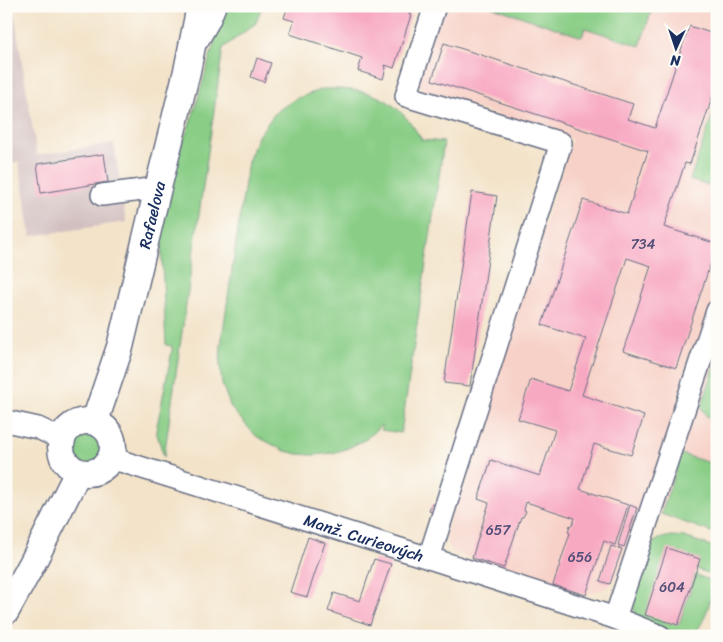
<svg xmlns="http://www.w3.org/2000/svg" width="723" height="642" font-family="Sriracha,sans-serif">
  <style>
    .built { fill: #f7d1c7 }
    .industrial { fill: #d2bfc0 }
    .green { fill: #89cd86; stroke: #527e72 }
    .building { fill: #f8a9c2 }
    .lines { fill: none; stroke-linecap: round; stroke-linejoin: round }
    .minor-casing { stroke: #676e83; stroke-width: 24 }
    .major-casing { stroke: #676e83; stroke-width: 29 }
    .minor { stroke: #fff; stroke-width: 21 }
    .major { stroke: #fff; stroke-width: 26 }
    .labels { text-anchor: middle; stroke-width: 5; stroke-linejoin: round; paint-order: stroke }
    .number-label { font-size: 14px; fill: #524e77 }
    .street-label { font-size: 16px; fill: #1b2f5e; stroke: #fdfcf7 }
  </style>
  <rect width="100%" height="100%" fill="#fdfcf7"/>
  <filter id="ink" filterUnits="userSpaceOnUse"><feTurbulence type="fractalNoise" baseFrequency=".02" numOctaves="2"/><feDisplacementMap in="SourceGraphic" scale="10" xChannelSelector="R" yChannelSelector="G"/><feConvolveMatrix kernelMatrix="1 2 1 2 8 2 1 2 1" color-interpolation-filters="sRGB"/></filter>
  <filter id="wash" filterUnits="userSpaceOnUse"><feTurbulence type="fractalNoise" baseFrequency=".0096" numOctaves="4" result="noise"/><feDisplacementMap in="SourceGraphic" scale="20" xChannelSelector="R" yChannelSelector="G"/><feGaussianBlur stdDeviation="1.12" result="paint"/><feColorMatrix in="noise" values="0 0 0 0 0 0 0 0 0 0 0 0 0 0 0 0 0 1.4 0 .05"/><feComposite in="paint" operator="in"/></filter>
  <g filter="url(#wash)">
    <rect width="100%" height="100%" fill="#f3e3c9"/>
    <polygon class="built" points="442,6 717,6 717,534 640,508 620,570 608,587 586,595 452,552 448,544 446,534 448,525 572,139 424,91 417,79"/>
    <polygon class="industrial" points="6,6 12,6 14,12 37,155 114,143 126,222 31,236 19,162 6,164"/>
    <g class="green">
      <polygon points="225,6 262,6 256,23 223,48 164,457 156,431 172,351 172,346 166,345 161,238 169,178 193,115"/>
      <polygon points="490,6 653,6 640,46 585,28 582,37"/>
      <path d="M323 89C372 88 396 97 422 140L444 142 401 433 381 430V425L366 439 348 448 333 453 314 455 298 454 285 451 256 436 231 408 222 384 220 366 221 345 248 162 258 136 276 112 295 99Z"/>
      <polygon points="717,102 717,188 690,180"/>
      <polygon points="717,360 717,424 707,417 701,407"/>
      <circle cx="87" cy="446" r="18"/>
      <polygon points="681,454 717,465 717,534 661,514"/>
      <path d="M672 536 684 537 717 548V576L696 569 646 614 679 624 695 575 716 582C710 598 705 629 690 636 675 636 654 634 642 623 637 618 633 609 632 603 631 590 644 550 654 542 660 538 666 537 672 536Z"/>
    </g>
    <g id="blocks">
      <g class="building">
        <polygon points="288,6 412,6 409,15 411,15 394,68 385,65 386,68 383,79 358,71 362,58 290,34 294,21 284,18"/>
        <polygon points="689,26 717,35 717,83 690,164 685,163 664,227 717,244 676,368 623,351 651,266 627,258 582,395 644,416 631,455 594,444 580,489 628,505 615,545 604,541 586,595 553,585 570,533 568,532 570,525 572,526 575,518 526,502 524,510 526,511 523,517 521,517 504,568 472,558 489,503 478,499 491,460 540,476 555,430 518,419 531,379 568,391 586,339 542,325 583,200 627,214 648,151 432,80 444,43 633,104 628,119 655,128"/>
        <polygon points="257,58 271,63 264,82 251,77"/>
        <polygon points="104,154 108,182 41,193 37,164"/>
        <polygon points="472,192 497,196 470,386 444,383"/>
        <polygon points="432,504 437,505 435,513 429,511"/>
        <polygon points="630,505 637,508 624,547 618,545"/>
        <polygon points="308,537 325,543 307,597 290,592"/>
        <polygon points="611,546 622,549 610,584 600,581"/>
        <polygon points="667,548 700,559 678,625 645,615"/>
        <polygon points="374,559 391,564 370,625 328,611 334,593 360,601"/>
      </g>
    </g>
  </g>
  <g filter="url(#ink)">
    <use href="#blocks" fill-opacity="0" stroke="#676e83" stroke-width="1"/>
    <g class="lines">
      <g class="minor-casing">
        <g id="minor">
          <polyline points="198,40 209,21 215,6"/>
          <polyline points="102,195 158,188"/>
          <polyline points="6,421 38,428 61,439"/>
          <path id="s1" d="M111 458 429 558 615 618 660 636"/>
          <polyline points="429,558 561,143 406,96 435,6"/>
          <polyline points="615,618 717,311"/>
        </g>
      </g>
      <g class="major-casing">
        <g id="major">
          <circle cx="87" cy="447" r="26"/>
          <path id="s2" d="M95 421 120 347 158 188 187 71 200 6"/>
          <polyline points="6,611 33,562 78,472"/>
        </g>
      </g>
      <use href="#minor" class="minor"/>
      <use href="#major" class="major"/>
    </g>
  </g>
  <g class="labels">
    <g class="number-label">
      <text x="643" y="249">734</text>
      <text x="498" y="535">657</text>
      <text x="580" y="562">656</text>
      <text x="672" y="592">604</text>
    </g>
    <g class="street-label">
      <text dy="6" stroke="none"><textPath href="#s2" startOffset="214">Rafaelova</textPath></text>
      <text dy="6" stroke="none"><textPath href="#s1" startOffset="265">Manž. Curieových</textPath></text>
    </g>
  </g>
  <rect width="723" height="642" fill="none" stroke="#fdfcf7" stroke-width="25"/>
  <g transform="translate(676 48) rotate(183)" stroke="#fdfcf7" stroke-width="4" paint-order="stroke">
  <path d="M0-4L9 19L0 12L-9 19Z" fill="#1b2f5e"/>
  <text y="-8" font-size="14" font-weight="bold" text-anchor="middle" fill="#1b2f5e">N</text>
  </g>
</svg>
